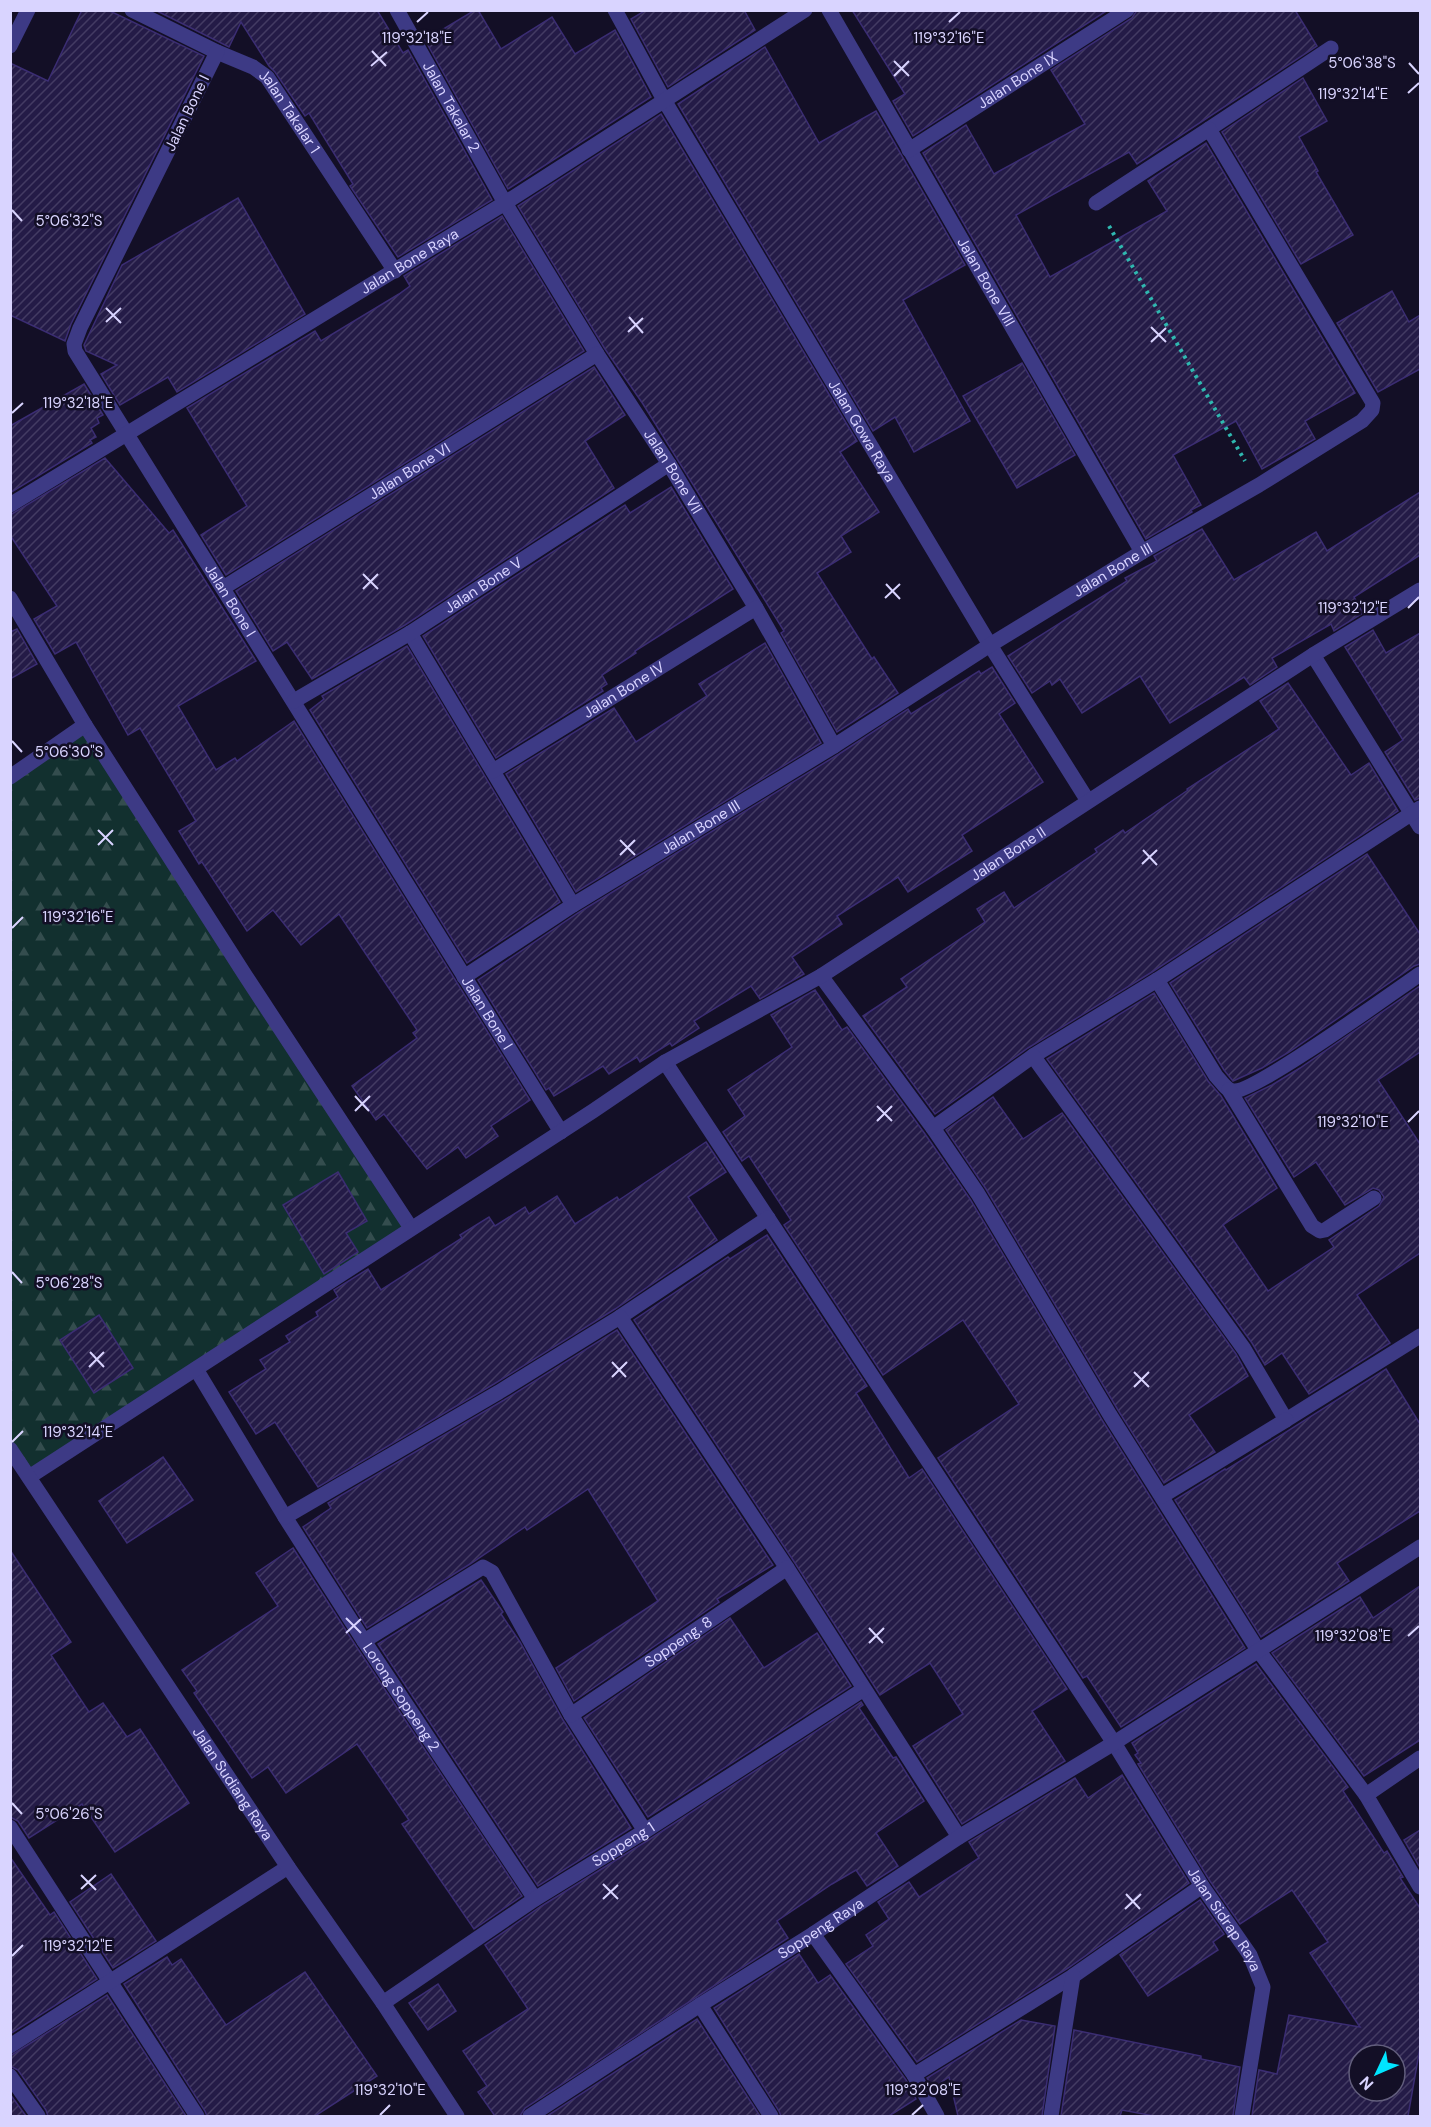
<svg xmlns="http://www.w3.org/2000/svg" width="1431" height="2127" font-family="'DM Sans',sans-serif">
  <style>
    .forest { fill: url(#forest-firs) }
    .building { fill: url(#building-hatch); stroke: #3b2d73; stroke-width: 1.5; fill-rule: evenodd }
    .lines { fill: none; stroke-linecap: round; stroke-linejoin: round }
    .path { stroke: #2fb8b0; stroke-width: 4; stroke-dasharray: 3 4.5; stroke-linecap: butt }
    .minor { stroke: #3d3a85; stroke-width: 15 }
    .tertiary { stroke: #3d3a85; stroke-width: 15 }
    .ticks { fill: none; stroke: #d9d4ff; stroke-width: 2 }
    .labels { text-anchor: middle; stroke-width: 5; stroke-linejoin: round; paint-order: stroke }
    .street-label { font-size: 15px; fill: #d9d4ff; stroke: #130f26 }
    .ticks-label { font-size: 15px; text-anchor: middle; fill: #d9d4ff; stroke: #130f26; stroke-width: 5; stroke-linejoin: round; paint-order: stroke }
  </style>
  <defs>
    <pattern id="forest-firs" width="22" height="20" patternUnits="userSpaceOnUse" patternTransform="scale(1.5)"><rect width="22" height="20" fill="#12302f"/><path d="M5 1l3.5 6h-7zM16 11l3.5 6h-7z" fill="#344d4e"/></pattern>
    <pattern id="building-hatch" width="6" height="6" patternUnits="userSpaceOnUse" patternTransform="scale(1.5)"><rect width="6" height="6" fill="#241b47"/><path d="M-1 1l2-2M0 6l6-6M5 7l2-2" fill="none" stroke="#433b63"/></pattern>
  </defs>
  <rect width="100%" height="100%" fill="#130f26"/>
  <polygon class="forest" points="85,725 411,1228 29,1477 10,1449 10,777"/>
  <g class="building">
    <polygon points="82,10 108,10 204,56 71,324 65,341 10,315 10,63 48,81"/>
    <polygon points="155,10 377,10 403,53 408,50 492,200 398,257 350,186 353,184 309,113 305,116 275,72 269,66 241,22 229,47"/>
    <polygon points="475,10 478,10 501,49 552,17 575,54 615,30 651,97 508,189 425,40"/>
    <polygon points="646,10 744,10 755,30 668,87 631,19"/>
    <polygon points="852,10 1108,10 913,136 893,101 905,94"/>
    <polygon points="1137,10 1295,10 1317,46 1137,164 1129,152 1016,215 1050,277 1167,211 1148,181 1206,143 1355,393 1305,421 1315,439 1262,469 1236,421 1173,455 1201,505 1191,510 1192,512 1146,539 923,153 966,125 994,174 1085,124 1051,70 1132,18"/>
    <polygon points="765,47 819,143 876,111 965,265 903,300 970,421 914,452 895,417 873,431 678,104"/>
    <polygon points="1303,78 1327,121 1299,137 1318,171 1316,172 1353,235 1301,264 1222,132"/>
    <polygon points="661,114 857,441 840,452 879,512 841,536 851,552 817,573 872,659 874,657 898,693 837,732 781,633 784,631 643,404 605,349 518,206"/>
    <polygon points="238,198 305,314 177,392 168,377 120,405 101,374 117,365 86,351 84,345 122,265"/>
    <polygon points="502,216 584,351 226,575 201,535 247,506 187,408 315,331 321,341 399,294 410,286 404,276"/>
    <polygon points="1392,291 1409,322 1420,315 1420,369 1378,392 1337,323"/>
    <polygon points="1022,363 1075,455 1017,488 963,396"/>
    <polygon points="594,367 625,415 585,441 614,488 405,625 312,679 287,642 273,651 236,591"/>
    <polygon points="84,384 103,415 97,418 99,423 91,428 96,437 90,440 92,443 10,493 10,426"/>
    <polygon points="105,458 169,533 173,530 256,661 178,706 216,770 235,758 237,761 294,721 530,1100 491,1126 498,1136 466,1158 458,1147 427,1169 384,1114 376,1120 352,1086 417,1038 413,1033 417,1030 339,914 301,945 273,910 247,931 202,862 199,864 179,831 196,821 140,728 128,735 76,642 55,654 34,619 57,606 10,535 10,515"/>
    <polygon points="671,487 733,589 635,651 636,653 602,675 607,684 601,688 603,691 496,758 423,636 625,505 630,513"/>
    <polygon points="1420,492 1420,555 1354,597 1363,613 1334,631 1331,624 1272,658 1277,667 1250,685 1244,677 1170,723 1140,676 1082,713 1060,679 1052,685 1050,681 1032,693 1008,656 1127,581 1125,578 1157,561 1154,556 1202,529 1234,580 1316,532 1327,551"/>
    <polygon points="17,629 37,664 10,679 10,632"/>
    <polygon points="1373,630 1386,653 1420,633 1420,798 1415,800 1385,752 1403,740 1345,647"/>
    <polygon points="765,643 821,743 576,892 506,774 614,708 636,742 707,696 699,684"/>
    <polygon points="407,646 560,902 467,963 310,710 324,699 322,696"/>
    <polygon points="992,667 1015,703 999,714 1043,782 962,835 972,851 908,892 898,877 837,916 842,924 792,957 804,974 760,999 751,986 694,1021 699,1028 672,1046 670,1043 640,1062 637,1057 609,1074 603,1066 554,1096 549,1088 546,1090 478,980 578,913 839,754 908,709 911,714 979,671 981,674"/>
    <polygon points="1288,683 1351,775 1369,763 1398,811 1152,972 1028,1048 935,1114 863,1016 907,987 901,979 985,922 977,909 1004,892 1014,908 1097,852 1095,849 1123,830 1125,833 1188,790 1187,789 1279,729 1260,701"/>
    <polygon points="1367,854 1420,934 1420,964 1414,966 1289,1052 1262,1068 1233,1081 1224,1070 1170,983"/>
    <polygon points="1420,986 1420,1052 1378,1080 1420,1144 1420,1253 1357,1295 1390,1343 1309,1394 1282,1353 1265,1365 1252,1343 1047,1059 1154,993 1208,1081 1221,1096 1277,1188 1223,1225 1268,1291 1334,1247 1329,1240 1379,1206 1384,1197 1379,1190 1373,1188 1345,1205 1316,1162 1294,1177 1245,1098 1272,1085 1300,1068"/>
    <polygon points="815,990 842,1030 847,1027 925,1134 970,1199 1102,1420 1245,1648 1121,1727 1087,1676 1083,1678 938,1458 1019,1404 963,1320 883,1375 784,1225 791,1220 749,1156 742,1161 723,1132 745,1116 728,1090 792,1047 771,1015"/>
    <polygon points="993,1097 1023,1139 1062,1113 1236,1354 1248,1376 1189,1415 1215,1452 1164,1483 1118,1410 986,1189 946,1130"/>
    <polygon points="706,1142 726,1172 688,1197 717,1240 615,1309 494,1384 318,1487 275,1422 256,1434 229,1392 266,1369 260,1360 290,1342 286,1336 318,1316 316,1312 338,1297 334,1290 368,1269 381,1290 462,1238 460,1235 489,1217 495,1226 525,1207 529,1214 557,1196 575,1224 617,1197 619,1200"/>
    <polygon points="338,1172 367,1221 346,1233 358,1252 324,1274 283,1205"/>
    <polygon points="767,1235 867,1386 856,1393 909,1478 922,1469 1067,1689 1032,1711 1065,1761 962,1824 913,1746 963,1714 930,1663 880,1695 795,1563 634,1320 728,1257 730,1259"/>
    <polygon points="99,1315 133,1368 94,1393 60,1340"/>
    <polygon points="617,1330 773,1565 717,1599 719,1602 574,1701 556,1668 658,1601 588,1489 527,1530 525,1527 470,1564 367,1628 303,1527 331,1508 328,1503 504,1400"/>
    <polygon points="1386,1369 1420,1424 1420,1511 1337,1563 1349,1581 1261,1637 1175,1500 1225,1469 1226,1470"/>
    <polygon points="163,1457 193,1500 127,1543 99,1501"/>
    <polygon points="293,1548 356,1646 522,1896 474,1929 402,1824 409,1820 357,1744 286,1793 268,1767 252,1778 194,1693 197,1691 182,1670 278,1606 256,1573"/>
    <polygon points="10,1550 71,1642 51,1655 89,1712 103,1703 127,1737 140,1729 189,1803 115,1852 82,1804 29,1838 18,1821 10,1817"/>
    <polygon points="481,1580 503,1612 501,1614 520,1642 563,1720 631,1828 538,1886 378,1644"/>
    <polygon points="1420,1586 1420,1740 1364,1776 1272,1653 1360,1597 1373,1618"/>
    <polygon points="730,1618 764,1668 817,1633 851,1686 648,1817 584,1718"/>
    <path d="M1256 1664 1348 1787 1343 1791 1384 1853 1387 1851 1403 1877 1400 1878 1420 1908V2048L1408 2116H1252L1259 2070 1277 2074 1289 2015 1360 2027 1310 1953 1328 1942 1292 1890 1240 1924 1210 1881 1138 1764 1141 1763 1135 1755 1138 1753 1132 1743ZM1359 2055H1395V2091H1359Z"/>
    <polygon points="861,1702 863,1705 859,1708 893,1758 896,1757 924,1801 876,1833 898,1866 867,1886 856,1870 832,1884 777,1921 788,1938 525,2108 520,2116 495,2116 478,2092 487,2086 463,2051 528,2009 485,1945 540,1907 650,1839"/>
    <polygon points="1122,1775 1189,1883 1068,1968 917,2062 846,1964 873,1946 866,1935 889,1919 878,1902 909,1882 919,1897 921,1896 979,1858 969,1842 1075,1778 1088,1798"/>
    <polygon points="1420,1830 1420,1866 1419,1866 1404,1840"/>
    <polygon points="10,1857 50,1915 54,1912 97,1979 10,2034"/>
    <polygon points="111,1874 156,1941 113,1968 70,1902"/>
    <polygon points="1200,1900 1224,1934 1213,1942 1218,1950 1148,1996 1120,1955"/>
    <polygon points="799,1954 818,1983 830,1975 906,2080 916,2099 889,2116 781,2116 779,2111 714,2008"/>
    <polygon points="167,1957 172,1965 181,1959 226,2025 305,1972 377,2076 315,2116 207,2116 205,2111 124,1984"/>
    <polygon points="438,1984 456,2011 428,2030 409,2003"/>
    <polygon points="107,1995 186,2116 48,2116 46,2110 18,2070 10,2066 10,2056"/>
    <polygon points="697,2019 760,2116 547,2116"/>
    <polygon points="1021,2020 1055,2026 1042,2116 958,2116 949,2077 933,2088 927,2078"/>
    <polygon points="1074,2030 1201,2056 1201,2059 1240,2067 1233,2116 1154,2116 1122,2110 1120,2116 1061,2116"/>
    <polygon points="10,2094 26,2116 10,2116"/>
  </g>
  <g class="lines">
    <polyline class="path" points="1109,226 1245,461"/>
    <g class="minor">
      <path id="s1" d="M132 10 217 52 253 67 267 77 395 271"/>
      <path id="s2" d="M397 10 505 203 597 354 669 464 756 608 834 746"/>
      <path id="s3" d="M615 10 664 100 990 645 1088 801"/>
      <path id="s4" d="M829 10 1142 552"/>
      <polyline points="10,46 28,10"/>
      <path id="s5" d="M217 52 80 328 74 344 75 351 561 1132"/>
      <polyline points="1209,129 1331,48"/>
      <path id="s6" d="M909 150 1127 10"/>
      <path id="s7" d="M10 505 505 203 805 10"/>
      <path id="s8" d="M223 588 597 354"/>
      <polyline points="10,598 85,725 245,975 411,1228"/>
      <polyline points="410,633 573,905"/>
      <polyline points="1313,655 1420,827"/>
      <path id="s9" d="M294 701 410 633 669 464"/>
      <path id="s10" d="M493 771 756 608"/>
      <polyline points="10,777 85,725"/>
      <polyline points="821,976 933,1128 978,1194 1110,1415 1258,1650 1366,1795 1420,1887"/>
      <path id="s11" d="M464 977 573 905 834 746 990 645 1142 552 1259 485 1362 421 1372 410 1373 403 1209 129 1096 203"/>
      <path d="M1157 980 1216 1076C1221 1081 1226 1090 1233 1091 1253 1094 1395 991 1420 974"/>
      <polyline points="1033,1056 1157,980 1420,808"/>
      <path id="s12" d="M665 1062 1114 1743 1202 1886 1250 1955 1263 1987 1242 2116"/>
      <polyline points="1229,1090 1312,1226 1320,1231 1325,1230 1374,1198"/>
      <polyline points="933,1128 1033,1056 1244,1349 1286,1420 1420,1336"/>
      <polyline points="620,1317 768,1218"/>
      <path id="s13" d="M196 1369 285 1517 364 1641 535 1899"/>
      <path id="s14" d="M29 1477 593 1111 665 1062 821 976 1313 655 1420 590"/>
      <polyline points="1162,1496 1286,1420"/>
      <polyline points="285,1517 499,1392 620,1317 787,1568 959,1837"/>
      <polyline points="364,1641 483,1567 492,1572 571,1715 645,1831"/>
      <path id="s15" d="M571 1715 787 1568"/>
      <polyline points="1366,1795 1420,1758"/>
      <polyline points="10,1827 197,2116"/>
      <polyline points="813,1934 914,2075 1073,1976 1202,1886"/>
      <path id="s16" d="M383 2003 535 1899 645 1831 864 1689"/>
      <polyline points="700,2005 771,2116"/>
      <polyline points="10,2046 288,1867"/>
      <polyline points="914,2075 937,2116"/>
      <polyline points="10,2076 38,2116"/>
      <path id="s17" d="M530 2116 700 2005 813 1934 959 1837 1114 1743 1420 1547"/>
      <polyline points="1051,2116 1073,1976"/>
    </g>
    <path class="tertiary" id="s18" d="M10 1449 288 1867 383 2003 457 2116"/>
  </g>
  <path class="ticks" d="M417 22 428 12M949 22 960 12M372 51 386 66M894 61 909 76M1409 63 1419 74M371 66 387 52M894 76 909 61M1408 93 1419 83M12 210 22 221M106 308 121 323M629 317 643 333M106 322 121 308M1151 327 1166 342M628 332 643 318M1151 342 1166 328M12 413 23 403M363 574 378 589M886 584 900 599M363 589 378 574M885 598 900 584M1408 608 1419 597M12 741 22 752M98 830 113 845M620 840 635 855M98 845 113 830M1143 850 1157 865M620 855 635 840M1142 864 1157 850M12 928 23 917M355 1096 369 1111M877 1106 892 1121M355 1111 370 1096M877 1121 892 1106M1408 1122 1419 1111M12 1272 22 1283M90 1352 104 1367M612 1362 626 1377M89 1367 104 1352M1134 1372 1149 1387M612 1377 627 1362M1134 1387 1149 1372M12 1442 23 1431M346 1618 361 1633M869 1628 883 1643M346 1633 361 1619M1408 1636 1419 1626M869 1643 884 1628M12 1803 22 1814M81 1875 96 1890M603 1884 618 1899M81 1889 96 1875M1126 1894 1140 1909M603 1899 618 1885M1125 1909 1141 1894M12 1956 23 1945M380 2115 390 2105M912 2115 923 2105"/>
  <g class="labels">
    <g class="street-label">
      <text dy="5" stroke="none"><textPath href="#s6" startOffset="129">Jalan Bone IX</textPath></text>
      <text dy="5" stroke="none"><textPath href="#s2" startOffset="111">Jalan Takalar 2</textPath></text>
      <text transform="translate(187 113) rotate(-64)" y="5">Jalan Bone I</text>
      <text dy="5" stroke="none"><textPath href="#s1" startOffset="192">Jalan Takalar 1</textPath></text>
      <text dy="5" stroke="none"><textPath href="#s7" startOffset="468">Jalan Bone Raya</textPath></text>
      <text dy="5" stroke="none"><textPath href="#s4" startOffset="314">Jalan Bone VIII</textPath></text>
      <text dy="5" stroke="none"><textPath href="#s3" startOffset="488">Jalan Gowa Raya</textPath></text>
      <text dy="5" stroke="none"><textPath href="#s8" startOffset="220">Jalan Bone VI</textPath></text>
      <text dy="5" stroke="none"><textPath href="#s2" startOffset="538">Jalan Bone VII</textPath></text>
      <text dy="5" stroke="none"><textPath href="#s11" startOffset="766">Jalan Bone III</textPath></text>
      <text dy="5" stroke="none"><textPath href="#s9" startOffset="222">Jalan Bone V</textPath></text>
      <text dy="5" stroke="none"><textPath href="#s5" startOffset="626">Jalan Bone I</textPath></text>
      <text dy="5" stroke="none"><textPath href="#s10" startOffset="154">Jalan Bone IV</textPath></text>
      <text dy="5" stroke="none"><textPath href="#s11" startOffset="280">Jalan Bone III</textPath></text>
      <text dy="5" stroke="none"><textPath href="#s14" startOffset="1161">Jalan Bone II</textPath></text>
      <text dy="5" stroke="none"><textPath href="#s5" startOffset="1112">Jalan Bone I</textPath></text>
      <text dy="5" stroke="none"><textPath href="#s15" startOffset="130">Soppeng. 8</textPath></text>
      <text dy="5" stroke="none"><textPath href="#s13" startOffset="387">Lorong Soppeng 2</textPath></text>
      <text dy="5" stroke="none"><textPath href="#s18" startOffset="402">Jalan Sudiang Raya</textPath></text>
      <text dy="5" stroke="none"><textPath href="#s16" startOffset="288">Soppeng 1</textPath></text>
      <text dy="5" stroke="none"><textPath href="#s12" startOffset="1024">Jalan Sidrap Raya</textPath></text>
      <text dy="5" stroke="none"><textPath href="#s17" startOffset="346">Soppeng Raya</textPath></text>
    </g>
  </g>
  <g class="ticks-label">
    <text x="417" y="43">119°32'18"E</text>
    <text x="949" y="43">119°32'16"E</text>
    <text x="1362" y="68">5°06'38"S</text>
    <text x="1353" y="99">119°32'14"E</text>
    <text x="69" y="226">5°06'32"S</text>
    <text x="78" y="408">119°32'18"E</text>
    <text x="1353" y="613">119°32'12"E</text>
    <text x="69" y="757">5°06'30"S</text>
    <text x="78" y="922">119°32'16"E</text>
    <text x="1353" y="1127">119°32'10"E</text>
    <text x="69" y="1288">5°06'28"S</text>
    <text x="78" y="1437">119°32'14"E</text>
    <text x="1353" y="1641">119°32'08"E</text>
    <text x="69" y="1819">5°06'26"S</text>
    <text x="78" y="1951">119°32'12"E</text>
    <text x="390" y="2095">119°32'10"E</text>
    <text x="923" y="2095">119°32'08"E</text>
  </g>
  <rect width="1431" height="2127" fill="none" stroke="#d9d4ff" stroke-width="24"/>
  <g transform="translate(1377 2073) rotate(226)"><circle r="28" fill="#130f26" stroke="#625e7d" stroke-width="1.5"/>
  <path d="M0-4.5L10 22L0 15L-10 22Z" fill="#00e5ff"/>
  <text y="-9" font-size="16" font-weight="bold" text-anchor="middle" fill="#d9d4ff">N</text>
  </g>
</svg>
